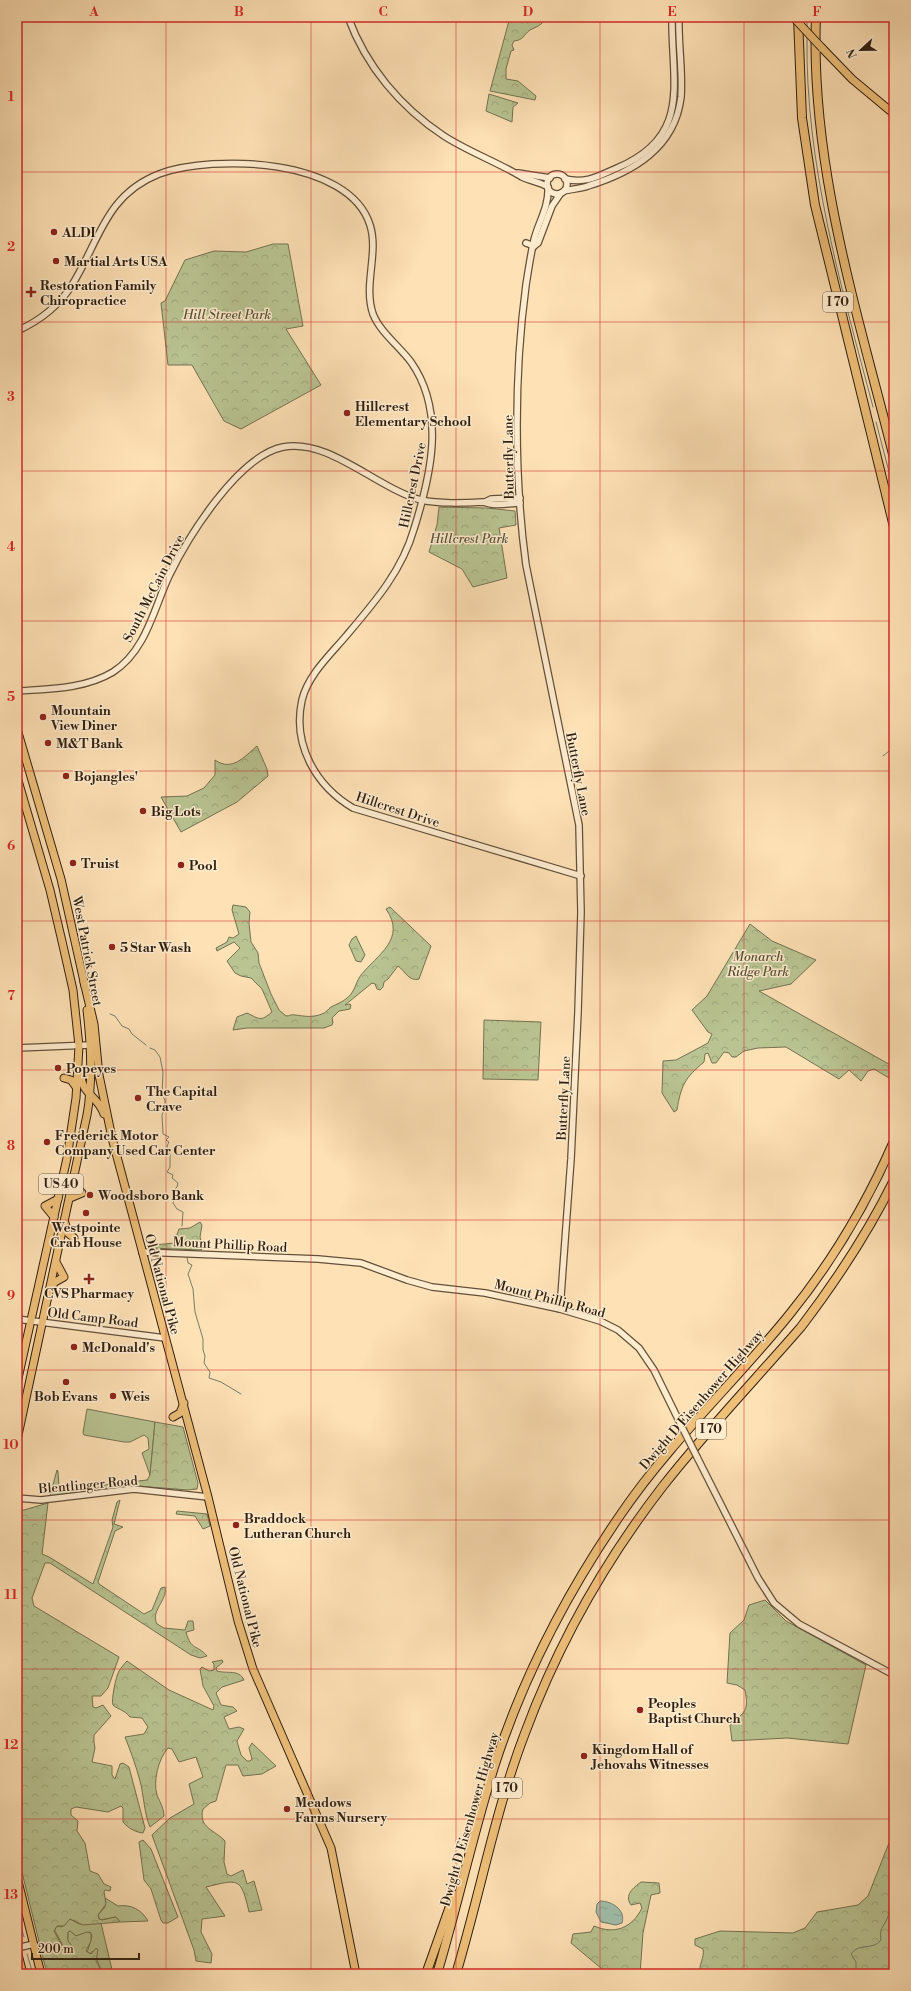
<svg xmlns="http://www.w3.org/2000/svg" width="911" height="1991" font-family="'Libre Bodoni',serif">
  <style>
    .grass { fill: #b9c492; stroke: #747251 }
    .forest { fill: url(#forest-crowns); stroke: #747251 }
    .water { fill: url(#water-ripples); stroke: #737e6d }
    .lines { fill: none; stroke-linecap: round; stroke-linejoin: round }
    .stream { stroke: #737e6d; stroke-width: 1 }
    .minor-casing { stroke: #635039; stroke-width: 8 }
    .major-casing { stroke: #2f1f10; stroke-width: 9 }
    .highway-casing { stroke: #2f1f10; stroke-width: 10 }
    .minor { stroke: #feeccf; stroke-width: 5.5 }
    .major { stroke: #efc07a; stroke-width: 7 }
    .highway { stroke: #efc07a; stroke-width: 8 }
    .minor-bridge-casing { stroke: #635039; stroke-width: 8; stroke-linecap: butt }
    .major-bridge-casing { stroke: #2f1f10; stroke-width: 9; stroke-linecap: butt }
    .minor-bridge { stroke: #feeccf; stroke-width: 5.5 }
    .major-bridge { stroke: #efc07a; stroke-width: 7 }
    .grid { fill: none; stroke: #d62828; stroke-width: 1; stroke-opacity: 0.55 }
    .poi-dot { fill: #8f2418; stroke: #feeccf; stroke-width: 1.5 }
    .labels { text-anchor: middle; stroke-width: 3; stroke-linejoin: round; paint-order: stroke }
    .shield { fill: #feeccf; stroke: #6d5c49; stroke-width: 1 }
    .shield-label { font-size: 12px; font-weight: bold; fill: #2f1f10 }
    .poi-label { font-size: 13px; font-weight: bold; fill: #2f1f10; stroke: #feeccf; text-anchor: start }
    .park-label { font-size: 13px; font-style: italic; fill: #585137; stroke: #feeccf }
    .street-label { font-size: 13px; fill: #2f1f10; stroke: #feeccf }
    .neatline { fill: none; stroke: #d62828; stroke-width: 1.5 }
    .grid-label { font-size: 13px; text-anchor: middle; font-weight: bold; fill: #d62828 }
  </style>
  <defs>
    <pattern id="forest-crowns" width="20" height="18" patternUnits="userSpaceOnUse"><rect width="20" height="18" fill="#b9c492"/><path d="M2 6a3 3 0 1 1 6 0M12 15a3 3 0 1 1 6 0" fill="none" stroke="#9fa87d"/></pattern>
    <pattern id="water-ripples" width="26" height="14" patternUnits="userSpaceOnUse"><rect width="26" height="14" fill="#a0beab"/><path d="M2 4q2-2 4 0t4 0M15 11q2-2 4 0t4 0" fill="none" stroke="#8aa392"/></pattern>
  </defs>
  <rect width="100%" height="100%" fill="#fee1b5"/>
  <filter id="stains"><feTurbulence type="fractalNoise" baseFrequency=".005" numOctaves="4"/><feColorMatrix values="0 0 0 0 .2 0 0 0 0 .09 0 0 0 0 .02 0 0 0 .5 -.17"/></filter>
  <radialGradient id="worn" r=".72"><stop offset=".6" stop-color="#630" stop-opacity="0"/><stop offset="1" stop-color="#630" stop-opacity=".3"/></radialGradient>
  <g class="grass">
    <polygon points="87,1409 155,1422 150,1475 142,1453 149,1449 148,1438 144,1435 130,1442 124,1442 84,1435 83,1433"/>
    <path d="M105 1898 118 1906C131 1904 142 1910 148 1921L120 1922 116 1917 100 1920 98 1915 105 1907Z"/>
    <polygon points="70,1919 79,1924 101,1923 113,1974 103,1974 93,1951 89,1954 87,1953 92,1936 90,1932 76,1936 71,1932 68,1933 68,1939 74,1948 70,1952 64,1948 54,1929 57,1926 62,1927"/>
  </g>
  <g class="forest">
    <path d="M510 17H541L544 21C540 26 536 27 530 30 523 35 524 40 514 41L512 45 514 50 511 51 506 69V79L518 81 536 96 535 100 490 91Z"/>
    <polygon points="489,94 518,103 513,107 512,122 486,111"/>
    <polygon points="273,244 288,244 303,326 286,329 321,385 241,429 224,421 192,365 168,365 161,303 165,301 185,260 214,251 246,252"/>
    <polygon points="439,507 487,508 515,511 516,525 499,528 507,578 473,587 462,569 429,552 437,525"/>
    <path d="M257 746 267 769 268 776 237 802 181 832 161 797 187 796 204 788 215 775V760C232 772 244 757 257 746Z"/>
    <path d="M233 905 246 907 250 912 249 923 251 942 258 953 259 963 271 994 279 1010 286 1016C290 1016 291 1014 295 1015 304 1016 312 1018 322 1014 326 1013 328 1009 331 1007 339 1003 348 1000 353 991 356 986 357 980 361 975 377 955 407 939 386 909L390 907 431 946 419 979C409 982 405 971 398 966L388 979 384 982 383 987 380 990 377 989 375 984 372 983 345 1005 350 1004 351 1005 350 1009 339 1011 332 1018 333 1022 332 1025 324 1028H247L233 1030 237 1017 247 1013C260 1019 260 1022 272 1012L262 989 251 978 241 976 235 973 227 961 240 948 234 942 217 951 216 948 227 942 229 937 233 938 239 934 232 910Z"/>
    <path d="M750 924 772 941 816 960 791 984 759 991 894 1067V1081L874 1069 868 1071 861 1081 849 1070 839 1079 786 1047 758 1048 744 1051 736 1057H732L729 1053 724 1052 716 1063H712L708 1053 705 1054 704 1062C685 1078 681 1085 677 1110L674 1112 662 1093 663 1061 676 1060 708 1043 712 1034 708 1032 692 1010 707 996Z"/>
    <polygon points="356,936 365,955 361,962 356,961 349,945 352,939"/>
    <polygon points="484,1020 541,1022 538,1080 483,1079"/>
    <polygon points="200,1222 202,1225 200,1237 203,1248 201,1250 151,1248 154,1245 174,1243 179,1229 190,1228"/>
    <polygon points="155,1422 183,1427 198,1483 197,1489 188,1490 137,1486 50,1496 57,1470 58,1471 59,1488 61,1490 147,1480 150,1475"/>
    <path d="M120 1500 114 1524 123 1527 115 1531 98 1582 99 1584 144 1614 152 1610 161 1588 165 1587C168 1600 150 1611 157 1624L164 1628 185 1630 188 1621H193L194 1630 186 1632C191 1651 197 1644 207 1656L200 1658 191 1655 50 1563H45L32 1598 34 1606 119 1657 108 1688 101 1696H92L93 1707 96 1708 103 1705 111 1716 94 1735V1742L95 1748 92 1762 112 1766V1775L115 1779 120 1764 123 1763 129 1767 145 1828 143 1833C135 1832 128 1828 123 1822V1808L121 1806 108 1812 76 1807 71 1809V1815L78 1821 77 1831 85 1843 90 1871 98 1874 104 1884 111 1887 110 1891 105 1890 104 1891 106 1904 98 1915 99 1919 102 1920 116 1917 120 1922 83 1925 70 1919 64 1926H57L54 1931 62 1946 68 1951H72L74 1948 68 1941V1932L70 1931 76 1936 87 1932 91 1933V1941L86 1951 91 1954 96 1948 98 1950 96 1961 103 1974H47L17 1852V1512L48 1503 42 1554 49 1557 93 1584 113 1527 112 1520 117 1502Z"/>
    <polygon points="177,1511 207,1514 210,1526 203,1529 195,1516 176,1514"/>
    <path d="M765 1600 786 1621 866 1665 848 1744 787 1738 732 1741 730 1725C745 1711 749 1712 745 1690L737 1685 727 1683 730 1633 744 1620 749 1605Z"/>
    <path d="M222 1660 223 1662 216 1668 217 1671C227 1674 239 1669 244 1680L222 1687 216 1693 221 1705 233 1707 237 1711 224 1717 229 1729 239 1727 244 1729 237 1741 241 1755 247 1761H250L252 1759 249 1748 252 1743 276 1766 262 1774 243 1776 238 1765H226L216 1801 210 1803 203 1809C198 1828 215 1830 225 1841L224 1862 227 1874 231 1876 243 1870 247 1884 254 1881 262 1910 249 1912C241 1877 239 1879 206 1887L225 1916 202 1919 201 1932 212 1954 211 1963 196 1961 194 1950 152 1835 170 1818 194 1804 189 1784 203 1777 196 1757 179 1762 172 1749 168 1748C158 1759 153 1782 157 1795 160 1802 164 1809 164 1816L150 1827C144 1813 144 1796 140 1781 136 1766 131 1752 125 1737L144 1734 148 1727 142 1718 130 1717C125 1710 115 1708 113 1705 111 1700 116 1676 119 1671 121 1668 124 1664 127 1661L169 1690 213 1710 214 1706 203 1686 200 1669 202 1667 209 1671 214 1670V1664L212 1662Z"/>
    <polygon points="143,1840 151,1849 178,1917 168,1923 163,1923 161,1920 151,1889 144,1880 139,1842"/>
    <path d="M889 1843 894 1845V1974H700C698 1965 705 1958 703 1949L695 1945V1939L720 1931 793 1933 805 1928 817 1912 858 1905 868 1896Z"/>
    <path d="M641 1882 659 1883 660 1893 651 1895 643 1933 640 1974H608L571 1943 573 1934 591 1932 594 1926C615 1935 632 1928 642 1908L640 1903 631 1905C624 1895 633 1888 641 1882Z"/>
  </g>
  <path class="water" d="M600 1901C612 1901 626 1910 622 1923L616 1925 601 1922 596 1912 597 1904Z"/>
  <g class="lines">
    <g class="stream">
      <polyline points="807,17 807,28"/>
      <path d="M807 37C805 163 841 286 873 407"/>
      <polyline points="876,422 894,491"/>
      <polyline points="883,756 894,747"/>
      <polyline points="110,1014 115,1016 122,1026 129,1029 132,1034 146,1045"/>
      <polyline points="150,1048 155,1050 160,1057 163,1072 162,1095 165,1100 165,1108 162,1115 163,1134 169,1137 166,1140 169,1142 167,1146 170,1155 170,1167 167,1172 173,1175 172,1178 178,1183 177,1187 174,1190 176,1194 173,1203 177,1209 183,1212 182,1226"/>
      <polyline points="187,1257 188,1263 192,1265 188,1274 193,1289 195,1312 203,1339 203,1350 205,1356 204,1363 210,1372 209,1378 221,1382 241,1394"/>
      <polyline points="17,1912 24,1937"/>
      <polyline points="27,1954 33,1974"/>
      <path d="M856 1974V1962L851 1954C859 1942 873 1951 881 1940 879 1928 883 1928 887 1919 893 1907 887 1892 894 1879"/>
    </g>
    <g class="minor-casing">
      <g id="minor">
        <path d="M348 17C366 66 400 107 444 136 469 152 497 162 522 177 530 181 540 182 548 187"/>
        <polyline points="518,173 550,178"/>
        <circle cx="557" cy="184" r="10"/>
        <path d="M565 179C587 184 598 176 617 168 693 136 671 82 672 17"/>
        <path d="M548 188C549 207 538 223 534 240 531 253 528 272 526 285 514 374 514 476 526 565L579 825 581 912 578 1012 571 1159 560 1309"/>
        <path d="M564 191C571 189 580 189 588 186 633 172 675 148 681 97 683 71 678 43 679 17"/>
        <polyline points="526,243 534,246"/>
        <polyline points="534,246 538,243 552,206 561,193"/>
        <path d="M17 331C39 321 59 306 72 285 99 242 105 195 159 174 214 154 349 158 370 225 379 253 363 285 373 314 380 332 399 346 411 362 446 412 431 475 414 529 402 571 374 603 346 636 330 655 308 675 302 700 292 745 316 786 353 808L581 876"/>
        <polyline points="485,502 491,499 520,498"/>
        <path d="M17 691C49 689 85 689 113 672 146 651 154 608 169 576 188 537 238 456 283 447 329 438 376 488 421 500 441 504 462 503 482 502 486 502 488 504 491 504 500 506 511 503 520 503"/>
        <polyline points="17,1048 90,1045"/>
        <polyline points="142,1252 318,1259 361,1263 407,1280 432,1287 485,1293 560,1309 600,1321 618,1330 639,1348 654,1370 682,1427"/>
        <polyline points="17,1319 165,1338"/>
        <polyline points="697,1457 758,1578 774,1603 799,1624 894,1675"/>
        <polyline points="17,1498 41,1500 134,1489 208,1497"/>
        <polyline points="17,1948 34,1944"/>
      </g>
    </g>
    <g class="major-casing">
      <g id="major">
        <polyline points="822,48 852,79 894,114"/>
        <polyline points="17,729 61,879 85,986"/>
        <polyline points="17,777 50,890 64,950 73,990 79,1046 76,1098 67,1158 17,1383"/>
        <polyline points="84,982 94,1024 99,1075 112,1138 208,1497 238,1621 253,1669 331,1848 356,1974"/>
        <path d="M81 1071C80 1095 97 1094 104 1114"/>
        <polyline points="64,1078 71,1080 76,1087"/>
        <polyline points="70,1198 82,1193 73,1183"/>
        <polyline points="54,1217 45,1206 58,1199"/>
        <polyline points="65,1223 68,1233 74,1238"/>
        <polyline points="52,1286 55,1282 64,1277 56,1262"/>
        <polyline points="173,1417 180,1413 184,1403"/>
        <path d="M17 1440 87 1115C93 1081 91 1044 87 1010"/>
        <polyline points="17,1877 41,1974"/>
        <polyline points="17,1950 23,1974"/>
      </g>
    </g>
    <g class="highway-casing">
      <g id="highway">
        <polyline points="798,17 802,118 815,205 894,527"/>
        <path d="M816 17C810 167 858 314 894 458"/>
        <polyline points="426,1974 454,1895"/>
        <path d="M437 1974C458 1904 473 1833 495 1764 524 1675 568 1591 621 1514 670 1442 735 1382 789 1315 832 1262 867 1203 894 1141"/>
        <path d="M456 1974C480 1894 495 1811 525 1733 558 1644 605 1561 663 1486 706 1431 755 1380 801 1327 836 1281 868 1233 894 1180"/>
      </g>
    </g>
    <use href="#minor" class="minor"/>
    <use href="#major" class="major"/>
    <use href="#highway" class="highway"/>
    <g class="minor-bridge-casing">
      <polyline id="minor-bridge" points="682,1427 697,1457"/>
    </g>
    <g class="major-bridge-casing">
      <polyline id="major-bridge" points="793,17 822,48"/>
    </g>
    <use href="#minor-bridge" class="minor-bridge"/>
    <use href="#major-bridge" class="major-bridge"/>
  </g>
  <path class="grid" d="M166 17V1974M311 17V1974M456 17V1974M600 17V1974M744 17V1974M17 172H894M17 322H894M17 471H894M17 621H894M17 771H894M17 921H894M17 1070H894M17 1220H894M17 1370H894M17 1520H894M17 1669H894M17 1819H894"/>
  <g class="poi-dot">
    <circle cx="54" cy="232" r="4"/>
    <circle cx="56" cy="261" r="4"/>
    <path d="M29 286h4v4h4v4h-4v4h-4v-4h-4v-4h4z"/>
    <circle cx="347" cy="413" r="4"/>
    <circle cx="43" cy="717" r="4"/>
    <circle cx="48" cy="743" r="4"/>
    <circle cx="66" cy="776" r="4"/>
    <circle cx="143" cy="811" r="4"/>
    <circle cx="73" cy="863" r="4"/>
    <circle cx="181" cy="865" r="4"/>
    <circle cx="112" cy="947" r="4"/>
    <circle cx="58" cy="1068" r="4"/>
    <circle cx="138" cy="1098" r="4"/>
    <circle cx="47" cy="1142" r="4"/>
    <circle cx="90" cy="1195" r="4"/>
    <circle cx="86" cy="1213" r="4"/>
    <path d="M87 1273h4v4h4v4h-4v4h-4v-4h-4v-4h4z"/>
    <circle cx="74" cy="1347" r="4"/>
    <circle cx="66" cy="1382" r="4"/>
    <circle cx="113" cy="1396" r="4"/>
    <circle cx="236" cy="1525" r="4"/>
    <circle cx="640" cy="1710" r="4"/>
    <circle cx="584" cy="1756" r="4"/>
    <circle cx="287" cy="1809" r="4"/>
  </g>
  <g class="labels">
    <g class="shield">
      <rect x="823" y="292" width="30" height="20" rx="3"/>
      <rect x="39" y="1174" width="44" height="20" rx="3"/>
      <rect x="696" y="1419" width="30" height="20" rx="3"/>
      <rect x="492" y="1778" width="30" height="20" rx="3"/>
    </g>
    <g class="shield-label">
      <text x="838" y="306">I 70</text>
      <text x="61" y="1188">US 40</text>
      <text x="711" y="1433">I 70</text>
      <text x="507" y="1792">I 70</text>
    </g>
    <g class="poi-label">
      <text x="62" y="237">ALDI</text>
      <text x="64" y="266">Martial Arts USA</text>
      <text x="40" y="290">Restoration Family<tspan x="40" dy="15">Chiropractice</tspan></text>
      <text x="355" y="411">Hillcrest<tspan x="355" dy="15">Elementary School</tspan></text>
      <text x="51" y="715">Mountain<tspan x="51" dy="15">View Diner</tspan></text>
      <text x="56" y="748">M&amp;T Bank</text>
      <text x="74" y="781">Bojangles'</text>
      <text x="151" y="816">Big Lots</text>
      <text x="81" y="868">Truist</text>
      <text x="189" y="870">Pool</text>
      <text x="120" y="952">5 Star Wash</text>
      <text x="66" y="1073">Popeyes</text>
      <text x="146" y="1096">The Capital<tspan x="146" dy="15">Crave</tspan></text>
      <text x="55" y="1140">Frederick Motor<tspan x="55" dy="15">Company Used Car Center</tspan></text>
      <text x="98" y="1200">Woodsboro Bank</text>
      <text x="86" y="1232" text-anchor="middle">Westpointe<tspan x="86" dy="15">Crab House</tspan></text>
      <text x="89" y="1298" text-anchor="middle">CVS Pharmacy</text>
      <text x="82" y="1352">McDonald's</text>
      <text x="66" y="1401" text-anchor="middle">Bob Evans</text>
      <text x="121" y="1401">Weis</text>
      <text x="244" y="1523">Braddock<tspan x="244" dy="15">Lutheran Church</tspan></text>
      <text x="648" y="1708">Peoples<tspan x="648" dy="15">Baptist Church</tspan></text>
      <text x="592" y="1754">Kingdom Hall of<tspan x="592" dy="15">Jehovahs Witnesses</tspan></text>
      <text x="295" y="1807">Meadows<tspan x="295" dy="15">Farms Nursery</tspan></text>
    </g>
    <g class="park-label">
      <text x="227" y="319">Hill Street Park</text>
      <text x="469" y="543">Hillcrest Park</text>
      <text x="758" y="961">Monarch<tspan x="758" dy="15">Ridge Park</tspan></text>
    </g>
    <g class="street-label">
      <text transform="translate(508 457) rotate(-91)" y="5">Butterfly Lane</text>
      <text transform="translate(412 485) rotate(-78)" y="5">Hillcrest Drive</text>
      <text transform="translate(153 588) rotate(-63)" y="5">South McCain Drive</text>
      <text transform="translate(579 774) rotate(79)" y="5">Butterfly Lane</text>
      <text transform="translate(398 809) rotate(18)" y="5">Hillcrest Drive</text>
      <text transform="translate(88 951) rotate(79)" y="5">West Patrick Street</text>
      <text transform="translate(563 1098) rotate(-87)" y="5">Butterfly Lane</text>
      <text transform="translate(230 1244) rotate(3)" y="5">Mount Phillip Road</text>
      <text transform="translate(163 1284) rotate(75)" y="5">Old National Pike</text>
      <text transform="translate(550 1298) rotate(15)" y="5">Mount Phillip Road</text>
      <text transform="translate(93 1317) rotate(7)" y="5">Old Camp Road</text>
      <text transform="translate(701 1399) rotate(-49)" y="5">Dwight D Eisenhower Highway</text>
      <text transform="translate(88 1484) rotate(-5)" y="5">Blentlinger Road</text>
      <text transform="translate(246 1597) rotate(76)" y="5">Old National Pike</text>
      <text transform="translate(469 1819) rotate(-74)" y="5">Dwight D Eisenhower Highway</text>
    </g>
  </g>
  <rect width="911" height="1991" fill="none" stroke="#fee1b5" stroke-width="44"/>
  <g transform="translate(861 50) rotate(248)" stroke="#feeccf" stroke-width="3" paint-order="stroke">
  <path d="M0-3L7 15L0 10L-7 15Z" fill="#2f1f10"/>
  <text y="-6" font-size="11" font-weight="bold" text-anchor="middle" fill="#2f1f10">N</text>
  </g>
  <path d="M32 1953v6h107v-6" fill="none" stroke="#2f1f10" stroke-width="2"/>
  <text x="38" y="1953" font-size="12" fill="#2f1f10" stroke="#feeccf" stroke-width="3" paint-order="stroke">200 m</text>
  <rect x="22" y="22" width="867" height="1947" class="neatline"/>
  <g class="grid-label">
    <text x="94" y="16">A</text>
    <text x="239" y="16">B</text>
    <text x="383" y="16">C</text>
    <text x="528" y="16">D</text>
    <text x="672" y="16">E</text>
    <text x="817" y="16">F</text>
    <text x="11" y="101">1</text>
    <text x="11" y="251">2</text>
    <text x="11" y="401">3</text>
    <text x="11" y="551">4</text>
    <text x="11" y="701">5</text>
    <text x="11" y="850">6</text>
    <text x="11" y="1000">7</text>
    <text x="11" y="1150">8</text>
    <text x="11" y="1300">9</text>
    <text x="11" y="1449">10</text>
    <text x="11" y="1599">11</text>
    <text x="11" y="1749">12</text>
    <text x="11" y="1899">13</text>
  </g>
  <rect width="100%" height="100%" filter="url(#stains)"/>
  <rect width="100%" height="100%" fill="url(#worn)"/>
</svg>
